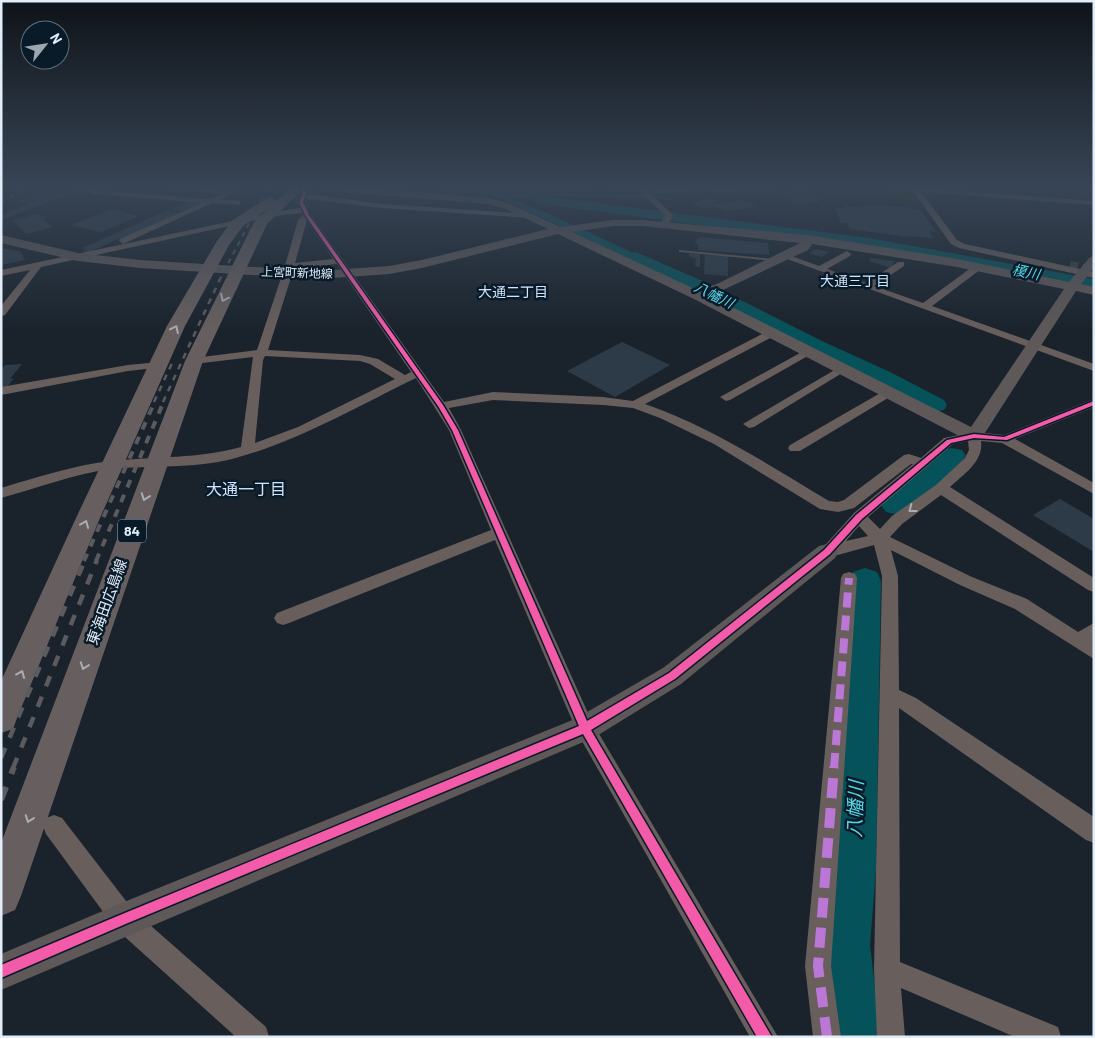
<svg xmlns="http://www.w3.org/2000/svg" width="1095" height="1038" font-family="Barlow,'Noto Sans JP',sans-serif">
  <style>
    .green { fill: #1d3907 }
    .water { fill: #06525a }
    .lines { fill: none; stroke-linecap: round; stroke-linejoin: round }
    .river { fill: #06525a; fill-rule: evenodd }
    .building { fill: #2c3b47 }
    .street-tunnel { stroke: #38414b; stroke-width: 8; stroke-dasharray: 8 4.5; stroke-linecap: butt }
    .lane { fill: #685e5c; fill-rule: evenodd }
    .street { fill: #685e5c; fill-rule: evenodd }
    .secondary { fill: #5e5858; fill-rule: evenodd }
    .primary { fill: #675f5f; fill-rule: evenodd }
    .rail-far4 { stroke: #5a5a5f; stroke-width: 2; stroke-dasharray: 5 5; stroke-linecap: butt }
    .rail-far3 { stroke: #5a5a5f; stroke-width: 2.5; stroke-dasharray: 6 6; stroke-linecap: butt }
    .rail-far2 { stroke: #5a5a5f; stroke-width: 4; stroke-dasharray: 8 8; stroke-linecap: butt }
    .rail-far1 { stroke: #5a5a5f; stroke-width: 4.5; stroke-dasharray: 11 11; stroke-linecap: butt }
    .rail { stroke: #5a5a5f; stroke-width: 6; stroke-dasharray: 14 14; stroke-linecap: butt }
    .quiet-far1 { stroke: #ba77d6; stroke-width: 8; stroke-dasharray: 15 8; stroke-linecap: butt }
    .quiet { stroke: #ba77d6; stroke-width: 10; stroke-dasharray: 20 10; stroke-linecap: butt }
    .cycleway-casing { stroke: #091a29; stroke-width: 3 }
    .cycleway { fill: #f35aa7; fill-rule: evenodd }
    .oneway { stroke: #aaadb3 }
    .oneway2 { stroke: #abadb2 }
    .labels { text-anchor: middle; stroke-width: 5; stroke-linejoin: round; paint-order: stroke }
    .far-street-label { font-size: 12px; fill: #e1edf8; stroke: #091a29 }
    .far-water-label { font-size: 14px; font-style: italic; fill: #52d9e7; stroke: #091a29 }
    .far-neighbourhood-label { font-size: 14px; fill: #cfe5fb; stroke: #091a29 }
    .shield { fill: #091a29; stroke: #a0aeba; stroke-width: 1 }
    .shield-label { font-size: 14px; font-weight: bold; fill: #e1edf8 }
    .street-label { font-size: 15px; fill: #e1edf8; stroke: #091a29 }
    .neighbourhood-label { font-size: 16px; fill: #cfe5fb; stroke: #091a29 }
    .near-water-label { font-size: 19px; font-style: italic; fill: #52d9e7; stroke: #091a29 }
  </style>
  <rect width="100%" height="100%" fill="#1a232c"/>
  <polygon class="green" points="886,187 910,187 919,201 893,199"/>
  <g class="water">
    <polygon points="423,187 476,187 570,194 662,195 667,198 671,197 674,200 528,195 583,205 582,207 520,197 511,199 547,213 677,273 667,277 498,197"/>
    <polygon points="505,187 719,187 626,190 596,188 574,191"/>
  </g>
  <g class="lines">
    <g class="river">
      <polygon points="542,196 869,238 1094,279 1094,291 869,248 537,203 535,200 537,197"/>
      <path d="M636 252 707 283 822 341 890 372 944 400 947 405 944 410 935 412 926 410C887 389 847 371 807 351 747 322 690 289 630 261L627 257 630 253Z"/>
      <path d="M952 448 962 450 966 456C957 469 919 507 905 512 898 515 893 514 886 512L881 505 886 498 934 460 942 450Z"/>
      <polygon points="865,568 877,572 881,581 876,869 870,945 881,1037 827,1037 820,945 830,869 849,581 853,572"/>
    </g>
  </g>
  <g class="building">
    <polygon points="71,190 79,191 1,220 1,215 29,204 17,202 36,193 58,194"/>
    <polygon points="805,190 822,202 794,204 777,192"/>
    <polygon points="713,198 716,201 712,201 716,204 736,202 734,200 747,201 757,204 752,205 756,207 726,211 715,207 701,208 692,202"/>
    <polygon points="188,201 202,203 185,211 172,210"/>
    <polygon points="861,205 908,207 909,209 921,210 936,232 929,231 933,238 902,236 850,229 847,223 841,223 835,208 845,208 843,206 862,207"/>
    <polygon points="112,209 139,216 101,232 70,225"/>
    <polygon points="166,211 182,214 123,240 118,239 89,252 82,251 86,249 82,248"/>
    <polygon points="39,214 42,217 46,216 48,218 43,219 53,227 26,234 13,220"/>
    <polygon points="699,237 768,243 769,255 698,250 698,244 695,244 696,239 699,239"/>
    <polygon points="1,248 20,251 25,260 1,265"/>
    <polygon points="816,249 829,252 822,257 809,253"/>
    <polygon points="689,253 700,254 700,267 695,266 696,259 689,256"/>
    <polygon points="705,255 728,256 728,276 704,274"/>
    <polygon points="870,258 894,261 891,268 869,261"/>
    <polygon points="622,342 670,365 615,397 567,371"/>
    <polygon points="22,364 10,379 14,378 7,387 1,387 1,370 5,365"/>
    <polygon points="1060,499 1094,519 1094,552 1033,515"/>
  </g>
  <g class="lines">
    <polyline class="street-tunnel" points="1070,265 1094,270"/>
    <polygon class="lane" points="679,250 774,259 776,260 774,261 681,252 679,252"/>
    <g class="street">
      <polygon points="86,187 93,187 93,188 96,190 210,199 221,194 169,189 165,187 230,190 236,187 246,187 221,199 240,201 240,205 212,203 123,244 119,241 120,239 202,203 94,194 85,191"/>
      <path d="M298 187H304L308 194 382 204 531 214 535 216 531 218 382 208 306 199 305 202 311 215 444 402 493 392 603 397 633 401 768 331H776L777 333 776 335 645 404C711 427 769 465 829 501L838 502 844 500 904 455 909 454 921 458 944 438 974 432 1004 435 1094 399V407L1015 439 1094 483V494L1002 443 981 441C984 461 964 474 950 487L1094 578V592L1088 590 941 495 902 524 890 537 972 577 1027 599 1078 632 1094 623V659L1015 609 960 585 891 550 898 576 899 690 916 698 1094 817V843L1086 840 899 708 900 962 1058 1027 1061 1037H1015L901 988 905 1037H877L874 969 882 576 874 545 827 558 821 556 819 552 854 513 913 464H911L854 508 838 512 820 509 714 444 660 418 633 408 603 405 493 400 449 408 461 430 592 722 778 1037H750L578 734 495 540 289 623 283 625 277 623 274 618 277 613 491 530 449 430 416 378C356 407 297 442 232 459 192 469 151 465 111 469 73 474 38 488 1 498V488C38 477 74 465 112 461 156 456 199 459 241 447L253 357 194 364 188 361 194 358 257 350 285 266 298 220 303 215 302 213 275 216 41 267 5 315 1 316V306L30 270 1 276V270L275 212 300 208 297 202 301 193ZM307 220 333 259 295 263ZM337 264 411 372 405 375 378 359 360 355 268 350 294 268ZM265 356 360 361 370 364 395 379 298 427 255 443 263 360ZM968 441 969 450 965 458 936 485 892 516 880 529 868 517 953 444ZM859 526 868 536 846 541Z"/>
      <polygon points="639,187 647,190 693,187 780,187 776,189 715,193 712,190 651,194 673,215 668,226 665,226 661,224 665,215 639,191"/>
      <polygon points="910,187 1094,201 1094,205 921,192 957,240 965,244 1094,272 1094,278 959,248 951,244"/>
      <polygon points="847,251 851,254 850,256 827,269 866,283 898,262 904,262 904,266 874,286 923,303 975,265 981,265 981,269 932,306 1094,364 1094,371 779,256 783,253 819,266"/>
      <polygon points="809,348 813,349 815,351 813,353 730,400 726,401 720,397"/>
      <polygon points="159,362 163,363 165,365 163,367 128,371 1,395 1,387 128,365"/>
      <polygon points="843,365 847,366 849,368 847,370 754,427 749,428 743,424"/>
      <polygon points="889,388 893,389 895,392 893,395 800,451 790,451 788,448 790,445"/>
      <polygon points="849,572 855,574 857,578 831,966 841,1037 813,1037 805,966 841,578 843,574"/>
      <polygon points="54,815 62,818 133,910 266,1027 269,1037 236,1037 115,928 46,834 43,826 46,818"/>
    </g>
    <g class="secondary">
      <path d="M316 187H356L490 198 511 204 560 227 613 220H643L808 235 957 259 1069 282 1090 257 1094 256V268L1081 284 1094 287V295L1076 291 983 436 981 440 974 442 967 440 694 299 558 234 422 268 389 274 319 279 140 268 78 261 1 243V235L78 253 140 260 319 271 389 266 422 260 548 229 503 208 489 204 321 190ZM613 226H643L800 243 719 283 699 291 572 232ZM812 244 957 267 1064 289 971 427 710 296 808 250Z"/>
      <polygon points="827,544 835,546 838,552 835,558 681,684 595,737 1,990 1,954 124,902 575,719 663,668 819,546"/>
    </g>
    <polygon class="primary" points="292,187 305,187 267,224 203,361 21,896 15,910 1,916 1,843 185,361 254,222 268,209 243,226 229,245 185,326 100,518 17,718 13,729 1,733 1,681 76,518 167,326 217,241 233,220 267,198 271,197 277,201"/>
    <g class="rail-far4">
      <polyline points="1,190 7,187"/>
      <polyline points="1,203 27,187"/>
      <polyline points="219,281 268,187"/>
    </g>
    <g class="rail-far3">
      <polyline points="154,402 174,359"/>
      <polyline points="163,402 220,279"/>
    </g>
    <g class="rail-far2">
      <polyline points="84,561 155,401"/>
      <polyline points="96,561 164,401"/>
    </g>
    <g class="rail-far1">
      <polyline points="1,758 85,560"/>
      <polyline points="13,768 97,560"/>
    </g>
    <polyline class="rail" points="1,800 14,767"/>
    <polyline class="quiet-far1" points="834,768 849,578"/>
    <polyline class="quiet" points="827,1037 818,966 834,767"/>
    <g class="cycleway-casing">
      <polygon id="cycleway" points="299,187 303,187 307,193 303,202 309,215 443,405 458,430 587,721 669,673 824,550 856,515 947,440 974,434 1004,437 1094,401 1094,405 1007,440 974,438 951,443 862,519 830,554 675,679 591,730 772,1037 757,1037 583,734 128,923 1,978 1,965 120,915 579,726 452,430 438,406 305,215 299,202 303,193"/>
    </g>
    <use href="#cycleway" class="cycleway"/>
  </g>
  <defs><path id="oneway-chevron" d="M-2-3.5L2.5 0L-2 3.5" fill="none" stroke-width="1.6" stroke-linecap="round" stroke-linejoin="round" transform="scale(1.25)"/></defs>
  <g class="oneway">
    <use href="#oneway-chevron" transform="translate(224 298) rotate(116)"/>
    <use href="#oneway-chevron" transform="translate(175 329) rotate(-64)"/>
    <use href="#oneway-chevron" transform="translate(145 497) rotate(110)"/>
    <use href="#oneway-chevron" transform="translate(85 524) rotate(-67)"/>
    <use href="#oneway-chevron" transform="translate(84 666) rotate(110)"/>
    <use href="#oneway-chevron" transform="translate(21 674) rotate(-67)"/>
    <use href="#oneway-chevron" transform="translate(29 819) rotate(110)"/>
  </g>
  <use class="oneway2" href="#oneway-chevron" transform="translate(912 509) rotate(143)"/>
  <linearGradient id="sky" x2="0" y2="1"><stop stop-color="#0e1318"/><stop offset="0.56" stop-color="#384556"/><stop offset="1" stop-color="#384556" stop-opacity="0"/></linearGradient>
  <rect width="1095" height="332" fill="url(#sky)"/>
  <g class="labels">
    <g class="far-street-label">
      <text transform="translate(297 273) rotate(2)" y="4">上宮町新地線</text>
    </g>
    <g class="far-water-label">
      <text transform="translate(1026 272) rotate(11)" y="5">榎川</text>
      <text transform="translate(714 295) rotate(26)" y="5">八幡川</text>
    </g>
    <g class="far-neighbourhood-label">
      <text x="855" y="286">大通三丁目</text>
      <text x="513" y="297">大通二丁目</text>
    </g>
    <rect class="shield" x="118" y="519.5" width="28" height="23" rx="4"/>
    <g class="shield-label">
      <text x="132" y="536">84</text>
    </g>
    <g class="street-label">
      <text transform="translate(107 602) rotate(-70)" y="5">東海田広島線</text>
    </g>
    <g class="neighbourhood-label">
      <text x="246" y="495">大通一丁目</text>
    </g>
    <g class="near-water-label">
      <text transform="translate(855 809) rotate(-88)" y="7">八幡川</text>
    </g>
  </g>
  <rect width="1095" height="1038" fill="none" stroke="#e1edf8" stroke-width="5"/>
  <g transform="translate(45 45) rotate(60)"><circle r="24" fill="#091a29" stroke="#5f6e7c"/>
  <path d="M0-4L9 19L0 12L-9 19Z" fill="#9ba6b1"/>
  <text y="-8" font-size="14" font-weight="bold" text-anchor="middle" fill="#e1edf8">N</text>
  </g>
</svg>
